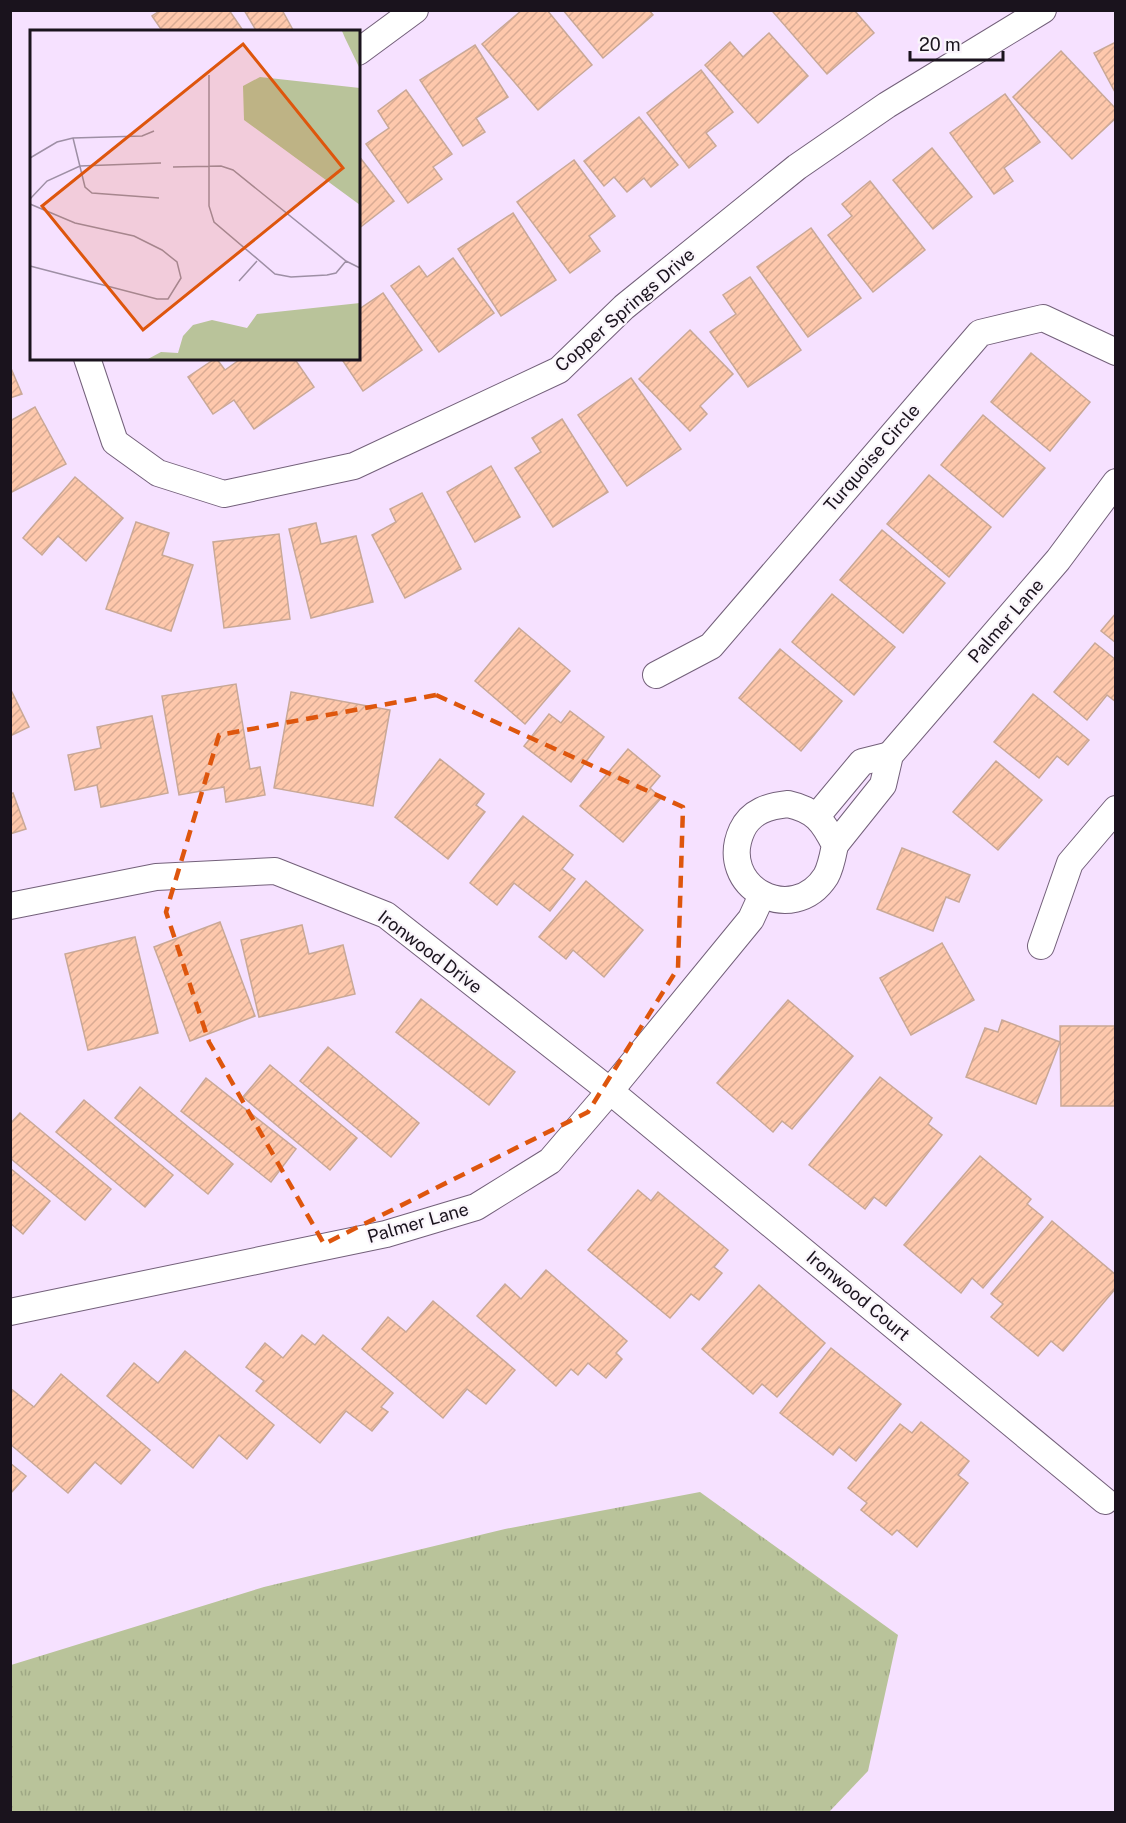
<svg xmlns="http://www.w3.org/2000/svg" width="1126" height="1823" font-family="'Public Sans',sans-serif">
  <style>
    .grass { fill: url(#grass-tufts) }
    .building { fill: url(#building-hatch); stroke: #c9a897; stroke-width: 1.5 }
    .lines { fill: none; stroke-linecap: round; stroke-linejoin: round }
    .minor-casing { stroke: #73607a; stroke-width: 28 }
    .minor { stroke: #fff; stroke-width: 26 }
    .marked { fill: none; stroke: #de560d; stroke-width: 4.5; stroke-dasharray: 12 8; stroke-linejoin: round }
    .labels { text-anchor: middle; stroke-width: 4.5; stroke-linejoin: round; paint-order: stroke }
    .street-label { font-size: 18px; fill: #1a131d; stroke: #faf5fb }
    .inset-road { fill: none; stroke: #9e8fa5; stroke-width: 1.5 }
    .view { fill: #de560d; fill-opacity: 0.15; stroke: #de560d; stroke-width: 3 }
    .inset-edge { fill: none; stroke: #1a131d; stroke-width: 3 }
  </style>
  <defs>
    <pattern id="grass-tufts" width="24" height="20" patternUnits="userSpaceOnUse" patternTransform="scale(1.5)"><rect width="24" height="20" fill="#b9c39a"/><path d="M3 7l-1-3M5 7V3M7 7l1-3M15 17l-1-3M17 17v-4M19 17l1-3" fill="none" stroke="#9ea784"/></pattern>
    <pattern id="building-hatch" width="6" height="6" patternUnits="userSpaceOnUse" patternTransform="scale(1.5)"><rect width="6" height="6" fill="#fec8ac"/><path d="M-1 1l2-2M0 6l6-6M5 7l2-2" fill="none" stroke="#d9ab94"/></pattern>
  </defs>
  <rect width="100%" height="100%" fill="#f6e1ff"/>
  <polygon class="grass" points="700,1492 898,1635 868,1771 829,1812 11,1812 11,1665 264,1587 505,1529"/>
  <g class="building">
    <polygon points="161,10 229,10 244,32 163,32 152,16"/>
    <polygon points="244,10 282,10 293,30 290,32 257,32"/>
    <polygon points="522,10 547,10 592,65 538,110 482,44"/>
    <polygon points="563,10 649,10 653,15 603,58"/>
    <polygon points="774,10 854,10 874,33 827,74 773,12"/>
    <polygon points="769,33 808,76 758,123 705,65 730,42 743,57"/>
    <polygon points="1116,42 1116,94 1094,53"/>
    <polygon points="475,45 508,97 476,118 485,132 463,146 420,80"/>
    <polygon points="1061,51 1116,109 1116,118 1072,159 1013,97"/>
    <polygon points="701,70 733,112 706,133 716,146 689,168 647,113"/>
    <polygon points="406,90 452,154 433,167 442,179 408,203 366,144 389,128 378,111"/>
    <polygon points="1005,94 1040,142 1004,168 1013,181 994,194 950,133"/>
    <polygon points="639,117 678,165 651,187 644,178 627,192 614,177 604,186 584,161"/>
    <polygon points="932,148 972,197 933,229 893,180"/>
    <polygon points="358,155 394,201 358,229"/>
    <polygon points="574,160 615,216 589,236 600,251 570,273 517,202"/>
    <polygon points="870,181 925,250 873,292 828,235 852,216 842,204"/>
    <polygon points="513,213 556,280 501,316 458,249"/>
    <polygon points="811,228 861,298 808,337 757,267"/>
    <polygon points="453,258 494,313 439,352 391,286 419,266 427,277"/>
    <polygon points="750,277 801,350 748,387 710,332 736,314 723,295"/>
    <polygon points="383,293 422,350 363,391 341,358 358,358 358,310"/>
    <polygon points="690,330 733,374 700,406 707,414 690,431 639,379"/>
    <polygon points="1031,353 1090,402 1050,451 991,402"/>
    <polygon points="216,358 225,370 242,358 294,358 314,387 254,429 234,400 213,414 188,377"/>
    <polygon points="10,366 22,394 10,398"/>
    <polygon points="631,378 681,449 627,486 578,415"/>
    <polygon points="35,407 66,464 10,493 10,421"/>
    <polygon points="983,415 1045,468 1003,517 941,465"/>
    <polygon points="562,419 608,492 553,527 515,468 541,452 532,438"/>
    <polygon points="491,466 520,517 475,542 447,492"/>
    <polygon points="929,475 991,527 949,577 887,524"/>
    <polygon points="75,477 123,518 86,561 58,536 42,555 23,538"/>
    <polygon points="422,493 461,569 405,598 372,535 396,522 390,509"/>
    <polygon points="136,522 169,533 162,555 193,565 171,631 106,609"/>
    <polygon points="316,523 321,544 356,536 373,602 311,618 289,529"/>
    <polygon points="882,530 945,583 903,633 840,580"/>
    <polygon points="279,534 290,619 224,628 213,542"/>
    <polygon points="832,594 895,647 854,695 792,642"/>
    <polygon points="1116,613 1116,643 1101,631"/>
    <polygon points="519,628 570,671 525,724 475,681"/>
    <polygon points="1095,643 1116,660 1116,702 1107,695 1087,720 1054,692"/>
    <polygon points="780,649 842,701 801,751 739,698"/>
    <polygon points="236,684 250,769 260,767 265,795 226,802 224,787 179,795 162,696"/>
    <polygon points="10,688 29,727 10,736"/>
    <polygon points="291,692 390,710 373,806 274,788"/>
    <polygon points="1033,694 1089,740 1068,765 1057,756 1039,778 994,742"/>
    <polygon points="570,711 604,737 571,782 524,746 549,714 561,723"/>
    <polygon points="152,716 168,793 101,807 97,785 75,790 68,755 101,748 97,727"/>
    <polygon points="628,749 660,776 650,788 661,798 623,842 580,806"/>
    <polygon points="440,759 484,794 476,805 485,812 448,859 395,817"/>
    <polygon points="996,761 1042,800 998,850 953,812"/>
    <polygon points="13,793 26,829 10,834 10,794"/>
    <polygon points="523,816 573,855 562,869 575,879 550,911 514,883 497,905 470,883"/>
    <polygon points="902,848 970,875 959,902 946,897 933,931 877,909"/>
    <polygon points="586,881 643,930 604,977 573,950 566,959 539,937"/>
    <polygon points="220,922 255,1016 190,1041 154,947"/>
    <polygon points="302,925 309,954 343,945 355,994 259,1017 241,940"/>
    <polygon points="135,937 158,1033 88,1050 65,954"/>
    <polygon points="942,943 974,1000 911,1035 880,978"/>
    <polygon points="421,999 515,1072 489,1105 396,1032"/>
    <polygon points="788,1000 853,1056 792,1129 782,1121 773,1132 717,1083"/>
    <polygon points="1002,1020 1060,1042 1036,1104 966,1077 985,1028 998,1032"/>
    <polygon points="1060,1026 1116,1026 1116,1106 1061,1106"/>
    <polygon points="328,1047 419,1123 391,1157 300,1081"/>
    <polygon points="270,1065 357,1138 330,1170 243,1097"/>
    <polygon points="880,1077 932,1118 928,1124 942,1135 886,1206 874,1197 865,1209 809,1165"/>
    <polygon points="206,1078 296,1149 271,1182 181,1111"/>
    <polygon points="140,1087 233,1164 208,1194 115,1118"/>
    <polygon points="84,1100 173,1175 145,1207 56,1132"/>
    <polygon points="20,1113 111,1189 85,1220 10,1158 10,1124"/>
    <polygon points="980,1156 1031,1199 1027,1204 1043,1217 983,1288 972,1278 961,1293 904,1245"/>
    <polygon points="10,1168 50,1201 23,1234 10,1223"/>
    <polygon points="638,1190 651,1201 658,1192 728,1250 714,1267 722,1273 699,1300 691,1294 670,1318 588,1250"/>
    <polygon points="1052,1221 1116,1275 1116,1288 1063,1351 1051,1341 1038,1356 991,1317 1003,1304 991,1294"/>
    <polygon points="546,1270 627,1341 616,1353 622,1359 606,1378 588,1363 578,1375 571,1369 556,1386 477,1316 505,1284 521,1299"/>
    <polygon points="759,1285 825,1343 777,1397 762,1384 753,1394 702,1349"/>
    <polygon points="433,1301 515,1370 486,1404 467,1389 443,1418 362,1349 388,1317 406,1332"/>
    <polygon points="302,1335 315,1345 323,1335 393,1393 381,1407 388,1412 372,1431 346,1411 320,1443 256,1391 264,1381 246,1367 265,1343 283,1358"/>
    <polygon points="831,1348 901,1404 856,1461 839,1447 833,1455 780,1413"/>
    <polygon points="185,1351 274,1425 247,1459 219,1435 193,1468 107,1396 134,1363 158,1383"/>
    <polygon points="61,1374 150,1450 121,1484 95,1462 68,1493 10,1444 10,1388 34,1407"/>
    <polygon points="921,1422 969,1461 958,1475 968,1483 917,1547 897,1530 892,1535 861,1510 867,1503 848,1488 900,1424 912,1433"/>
    <polygon points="10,1463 26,1476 10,1494"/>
  </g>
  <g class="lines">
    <g class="minor-casing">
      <g id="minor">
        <polyline points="358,52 415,10"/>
        <polyline points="87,358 115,442 158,473 224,494 354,466 559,370 624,307 797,167 887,105 1043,10"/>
        <polyline points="656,675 711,646 980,333 1043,318 1116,352"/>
        <path d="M788 804C815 810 823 821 835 845 833 855 831 867 826 876 793 928 716 887 742 830 751 811 769 806 788 804Z"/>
        <polyline points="817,816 862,762 890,755"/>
        <polyline points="835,845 883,785 890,755 1058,560 1116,482"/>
        <polyline points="10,906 156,877 275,871 386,915 610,1091 1105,1501"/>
        <polyline points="1041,946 1070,863 1116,809"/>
        <polyline points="10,1312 386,1234 476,1207 550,1161 610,1091 751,919 762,895"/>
      </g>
    </g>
    <use href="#minor" class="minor"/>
  </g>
  <path class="marked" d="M436 695 683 807 678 968 588 1112 324 1244 209 1042 166 912 219 735Z"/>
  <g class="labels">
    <g class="street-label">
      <text transform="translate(625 310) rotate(-41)" y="6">Copper Springs Drive</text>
      <text transform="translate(872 458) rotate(-49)" y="6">Turquoise Circle</text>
      <text transform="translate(1006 621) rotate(-49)" y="6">Palmer Lane</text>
      <text transform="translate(430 952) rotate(37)" y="6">Ironwood Drive</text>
      <text transform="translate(418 1223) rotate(-16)" y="6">Palmer Lane</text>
      <text transform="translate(858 1296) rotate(40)" y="6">Ironwood Court</text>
    </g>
  </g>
  <g transform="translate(30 30)">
    <rect width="330" height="330" fill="#f6e1ff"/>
    <path d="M312 1H330V39L315 8ZM230 47 330 58V175L214 90 213 56ZM330 273V329H118L131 322 148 323 153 306 163 295 182 290 217 298 227 284Z" fill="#b9c39a"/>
    <path class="inset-road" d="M179 45V176L184 192 245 244 261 247 297 245 306 243 316 231M43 108 55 157 62 163 129 168M0 128 27 112 43 108 112 106 124 101M143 137 191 136 203 140 316 231 330 238M0 169 17 151 50 136 131 133M0 174 45 193 104 206 132 220 147 232 151 248 138 269H127L0 236M209 251 227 231"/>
    <path class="view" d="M213 14 313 138 113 300 12 176Z"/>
    <rect width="330" height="330" class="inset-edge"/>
  </g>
  <rect width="1126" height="1823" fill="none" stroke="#1a131d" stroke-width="24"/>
  <path d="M910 51v9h93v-9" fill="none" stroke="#1a131d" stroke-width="3"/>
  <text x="919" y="51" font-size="18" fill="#1a131d" stroke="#faf5fb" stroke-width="4.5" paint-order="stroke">20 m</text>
</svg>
